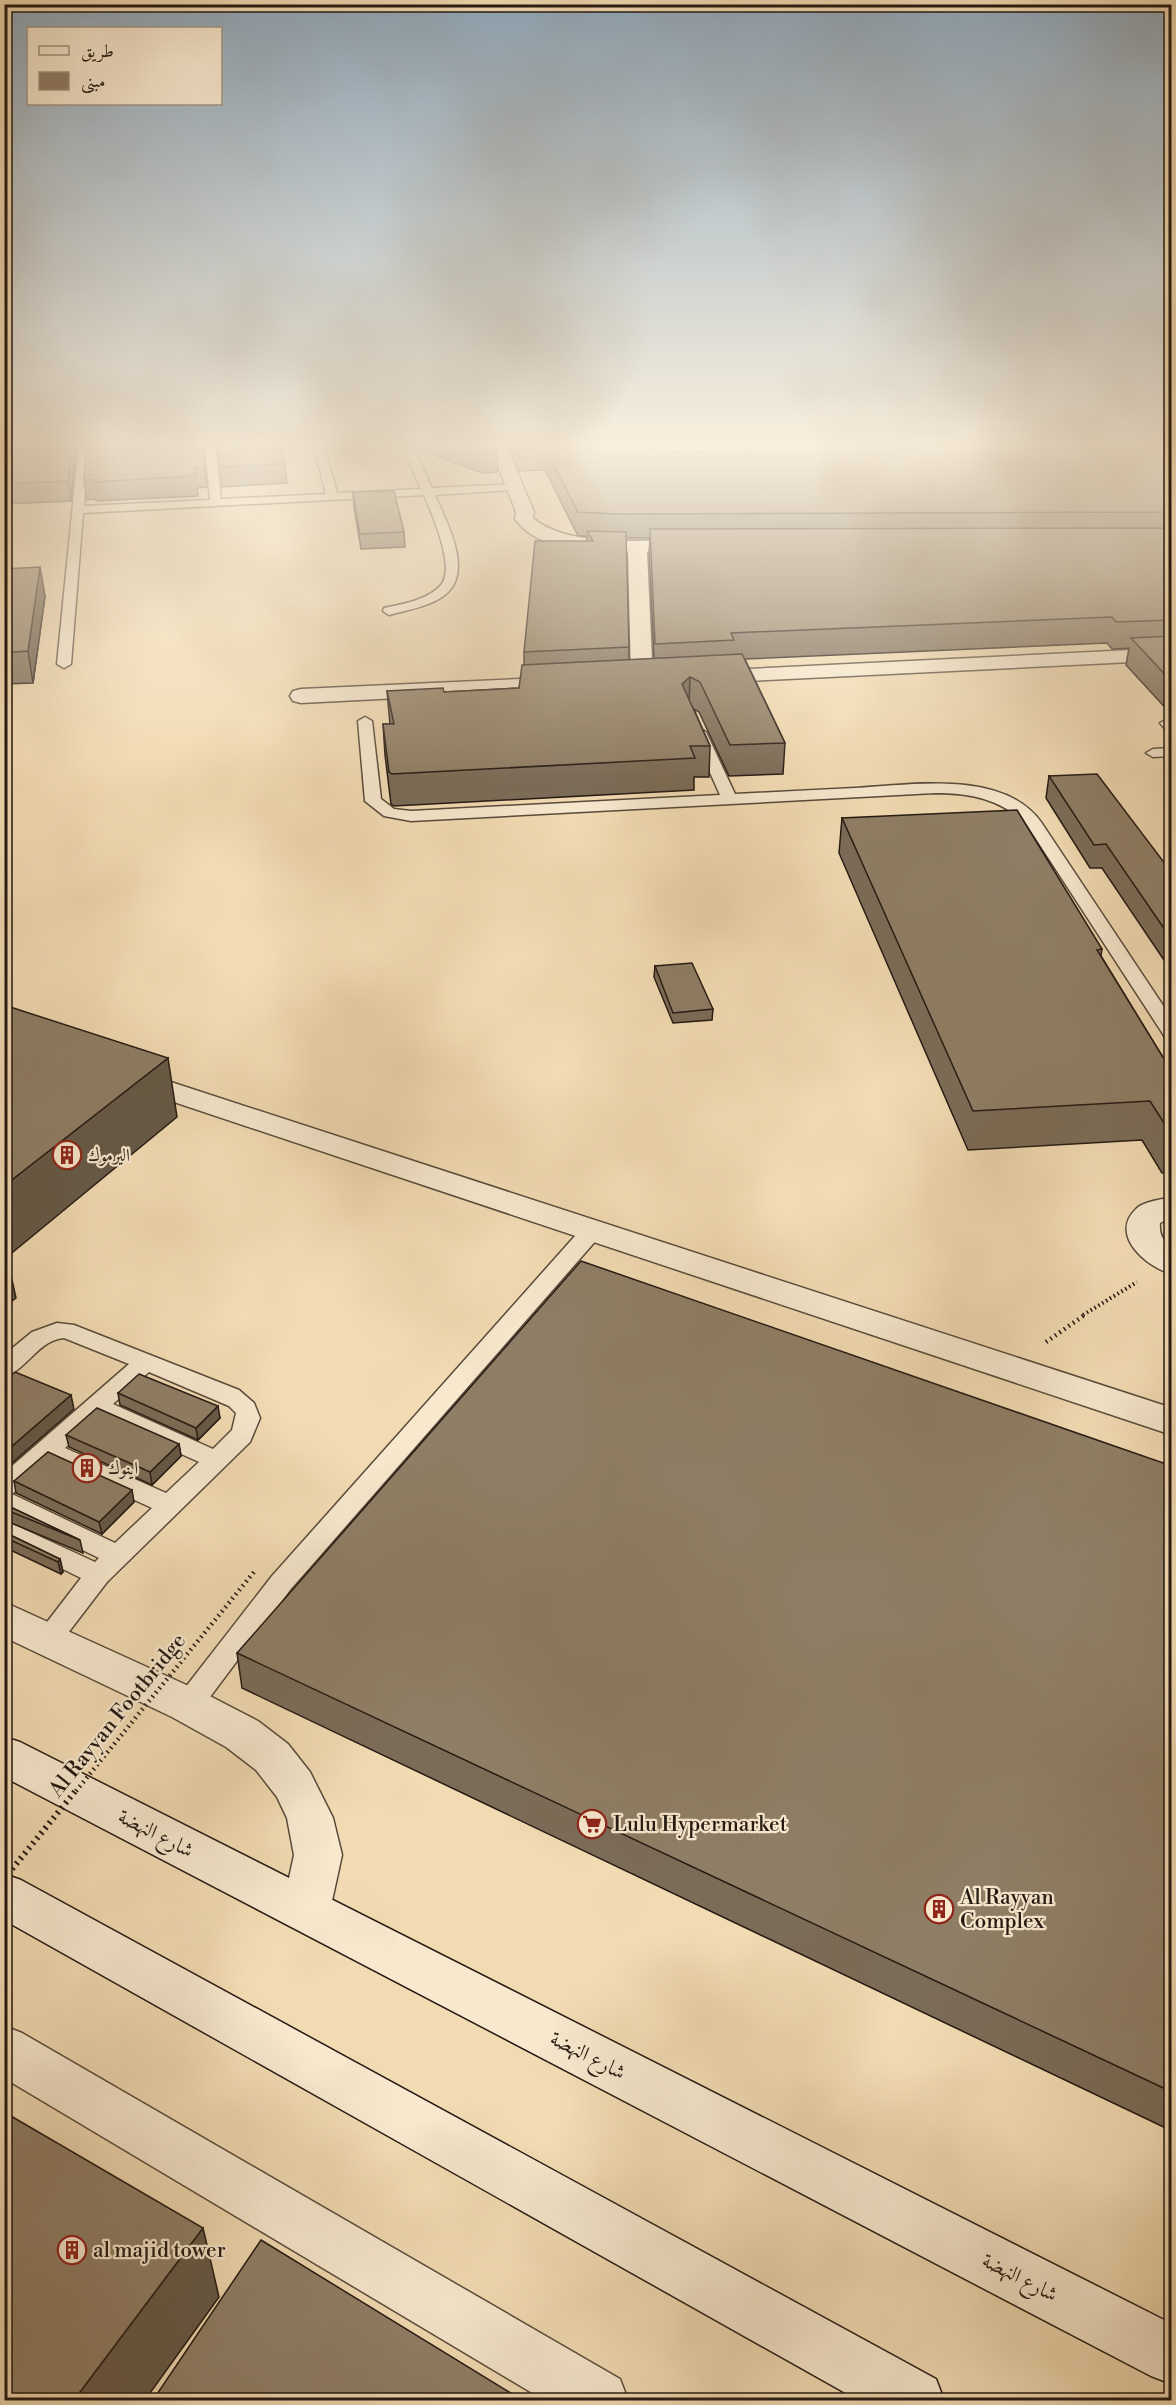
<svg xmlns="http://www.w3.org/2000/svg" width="1176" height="2405" font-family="'Libre Bodoni',Amiri,serif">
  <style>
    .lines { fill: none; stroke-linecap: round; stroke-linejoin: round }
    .lane-casing { stroke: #584a3a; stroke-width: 3 }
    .street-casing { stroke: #584a3a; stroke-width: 3 }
    .secondary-casing { stroke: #241912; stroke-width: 3 }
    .path-far1 { stroke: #241912; stroke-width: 4; stroke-dasharray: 1.5 3; stroke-linecap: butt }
    .path { stroke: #241912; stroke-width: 4.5; stroke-dasharray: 1.5 4; stroke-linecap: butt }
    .lane { fill: #f7e8ce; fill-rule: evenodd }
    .street { fill: #f7e8ce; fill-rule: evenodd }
    .secondary { fill: #f7e8ce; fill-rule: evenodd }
    .path-bridge-far1 { stroke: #241912; stroke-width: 4.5; stroke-dasharray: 1.5 4; stroke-linecap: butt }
    .path-bridge { stroke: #241912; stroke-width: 6; stroke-dasharray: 2 4.5; stroke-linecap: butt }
    .wall { fill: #7b6c58; stroke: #241912; stroke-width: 1.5; fill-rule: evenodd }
    .shaded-wall { fill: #645847; stroke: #241912; stroke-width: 1.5 }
    .building { fill: #8f7e66; stroke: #241912; stroke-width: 1.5 }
    .labels { text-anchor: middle; stroke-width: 4.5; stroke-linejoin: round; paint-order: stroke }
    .poi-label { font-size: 18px; fill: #241912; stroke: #f7e8ce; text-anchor: start }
    .near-street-label { font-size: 21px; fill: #241912; stroke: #f7e8ce }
    .near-poi-label { font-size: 21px; fill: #241912; stroke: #f7e8ce; text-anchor: start }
  </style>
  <rect width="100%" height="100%" fill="#f2dbb3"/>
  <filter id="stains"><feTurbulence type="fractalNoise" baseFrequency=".00333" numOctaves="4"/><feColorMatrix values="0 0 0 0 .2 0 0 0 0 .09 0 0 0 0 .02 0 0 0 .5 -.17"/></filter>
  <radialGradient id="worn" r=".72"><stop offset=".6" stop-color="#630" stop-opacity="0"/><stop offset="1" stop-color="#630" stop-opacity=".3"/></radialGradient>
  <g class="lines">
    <g class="lane-casing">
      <g id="lane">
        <path d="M79 443H89L84 506 210 500 205 443H215L221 499 326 494 313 443H323L337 493 421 489 401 443H411L432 488 514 484 520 487 514 490 435 495C447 523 476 575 442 597 427 607 407 610 389 615L383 611 384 608C403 604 428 600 441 585 456 568 432 514 424 495L83 513 71 664 64 668 57 664Z"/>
        <path d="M365 717 372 721 381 799 394 809 411 811 720 795 692 732 699 728 706 732 735 794C775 792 815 790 855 788 910 785 1003 769 1041 822L1172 1019V1039L1165 1038 1163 1034 1027 825C1001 799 971 793 935 793L411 821 384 816 365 801 358 721Z"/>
        <polygon points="1167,719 1172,720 1172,732 1167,731 1160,723"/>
        <polygon points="1172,748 1172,756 1153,757 1146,753 1153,749"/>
        <polygon points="591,1225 599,1227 602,1232 599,1237 290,1590 198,1713 188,1716 178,1713 174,1705 178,1697 272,1576 583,1227"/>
        <path d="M57 1323 74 1325 239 1390 254 1403 260 1418 250 1442 107 1582 58 1646 48 1649 38 1646 34 1639 81 1578 4 1540V1520L95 1562 99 1558 4 1512V1473L129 1364 64 1338C38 1340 27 1370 4 1377V1355L32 1332ZM149 1372 229 1406 236 1413 232 1430 213 1449 113 1404ZM99 1417 199 1462 166 1493 65 1448ZM50 1461 152 1508 115 1543 12 1494Z"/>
      </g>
    </g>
    <g class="street-casing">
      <g id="street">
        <path d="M489 443H505L534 512 533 518C569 549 648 540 694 539L701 541 703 545 701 549 694 551 647 552 653 680 650 685 642 686 634 685 631 680 628 552C592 551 538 552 515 519L516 512Z"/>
        <polygon points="1172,648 1172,660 709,683 701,682 698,677 701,672 709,671"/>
        <polygon points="564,677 572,679 575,684 572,689 301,703 293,701 290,696 293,691 301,689"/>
        <polygon points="131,1069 1172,1408 1172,1435 120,1084 116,1078 120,1072"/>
        <path d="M1172 1197V1217L1160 1223C1159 1235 1163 1240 1172 1248V1274C1146 1267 1109 1235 1136 1209 1144 1201 1160 1200 1172 1197Z"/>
        <polygon points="4,1602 204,1693 258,1721 288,1744 310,1772 333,1818 342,1855 330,1910 323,1925 306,1931 289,1925 282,1910 294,1855 287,1818 277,1797 256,1770 226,1747 172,1717 4,1637"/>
        <polygon points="4,2026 22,2033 620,2379 628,2400 544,2400 4,2078"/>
      </g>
    </g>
    <g class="secondary-casing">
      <g id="secondary">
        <polygon points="4,1737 20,1742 1172,2324 1172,2384 1151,2376 4,1777"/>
        <polygon points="4,1874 21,1880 936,2379 944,2400 858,2400 4,1920"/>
      </g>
    </g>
    <polyline class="path-far1" points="1083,1315 1137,1282"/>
    <polyline class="path" points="1046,1342 1086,1314"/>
    <use href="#lane" class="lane"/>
    <use href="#street" class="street"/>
    <use href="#secondary" class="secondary"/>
    <polyline class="path-bridge-far1" points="76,1791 254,1572"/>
    <polyline class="path-bridge" points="4,1879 77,1789"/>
  </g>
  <g class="wall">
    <polygon points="4,443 77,443 71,501 4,504"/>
    <polygon points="203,443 207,487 197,488 198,496 96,501 95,499 87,500 84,480"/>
    <polygon points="216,443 281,443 285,464 287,483 222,487 217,443"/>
    <polygon points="416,443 495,443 497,450 498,472 483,473 416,449"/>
    <path d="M506 443H655L656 451 742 453 741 443H1172V715L1126 665 1129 648 1112 649 1107 643 745 659 785 743 783 774 729 776 699 712 694 709 710 746 709 777H694V790L394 806 391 804 385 755 383 724H390L387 691 444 692 519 688 524 665V652L587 541V536H578L545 470 519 471ZM626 538H650L649 553 654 659 629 660Z"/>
    <polygon points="353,492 404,532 405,547 361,549 354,508"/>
    <polygon points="4,569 45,596 33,683 4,684"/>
    <polygon points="1049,776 1172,873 1172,972 1102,868 1090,868 1046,798"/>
    <polygon points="842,818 1102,949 1101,956 1172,1072 1172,1173 1162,1173 1142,1140 968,1150 839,853"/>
    <polygon points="655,966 713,1009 712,1020 673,1023 654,977"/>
    <polygon points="118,1393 220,1418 198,1440 120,1405"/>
    <polygon points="66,1435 179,1444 181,1456 152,1485 69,1447"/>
    <polygon points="1172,1466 1172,2131 242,1688 237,1653"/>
    <polygon points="14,1481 134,1502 102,1534 16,1493"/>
    <polygon points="4,1504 80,1540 83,1553 4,1520"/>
    <polygon points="4,1532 60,1559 63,1572 61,1574 4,1547"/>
  </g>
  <g class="shaded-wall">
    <polygon points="72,443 77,443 71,501 68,481"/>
    <polygon points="40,567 45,596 33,683 28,651"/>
    <polygon points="690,677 689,707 682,684"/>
    <polygon points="168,1058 177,1117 7,1257 16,1298 4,1307 4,1186"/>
    <polygon points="71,1395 74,1409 4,1470 4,1453"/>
    <polygon points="218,1406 220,1418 198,1440 196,1428"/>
    <polygon points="179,1444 181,1456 152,1485 150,1472"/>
    <polygon points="132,1490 134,1502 102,1534 99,1522"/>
    <polygon points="60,1559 63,1572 61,1574 58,1562"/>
    <polygon points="203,2228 219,2297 145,2400 74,2400"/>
  </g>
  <g class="building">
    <polygon points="4,443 72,443 68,481 4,484"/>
    <polygon points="87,443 202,443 204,468 195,468 195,476 93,482 93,480 84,480"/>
    <polygon points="217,443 281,443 285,464 220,467"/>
    <polygon points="460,443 495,443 497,450 483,451"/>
    <polygon points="516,443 655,443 656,451 747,453 745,443 1172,443 1172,512 615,514 578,512 544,447 519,449"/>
    <polygon points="394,491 404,532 360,534 353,492"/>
    <polygon points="1172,528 1172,620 1116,622 1112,617 731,633 734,640 655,644 650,529"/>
    <polygon points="587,531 626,532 629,647 524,652 535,541 593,541"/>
    <polygon points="40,567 28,651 4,653 4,569"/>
    <polygon points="1172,636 1172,682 1131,638"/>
    <polygon points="742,654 785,743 730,745 700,682 690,677 682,684 710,746 690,746 695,758 392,774 389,772 383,724 394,724 387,691 443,688 444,692 519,688 522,665"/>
    <polygon points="1097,774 1172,873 1172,940 1106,844 1094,845 1049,776"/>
    <polygon points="1017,810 1102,949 1097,950 1172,1072 1172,1134 1171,1134 1150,1101 973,1111 842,818"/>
    <polygon points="692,963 713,1009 673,1013 655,966"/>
    <polygon points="4,1005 168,1058 4,1186"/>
    <polygon points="581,1261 1172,1466 1172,2092 237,1653"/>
    <polygon points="15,1372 71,1395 4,1453 4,1382"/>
    <polygon points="139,1374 218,1406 196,1428 118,1393"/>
    <polygon points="97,1408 179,1444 150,1472 66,1435"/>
    <polygon points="48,1452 132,1490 99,1522 14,1481"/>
    <polygon points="4,1504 80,1540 4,1509"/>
    <polygon points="4,1532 60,1559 58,1562 4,1537"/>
    <polygon points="4,2112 203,2228 74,2400 4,2400"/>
    <polygon points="261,2240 522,2400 153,2400"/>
  </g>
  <linearGradient id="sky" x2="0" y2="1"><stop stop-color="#90a9bd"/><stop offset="0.57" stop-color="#f9efdd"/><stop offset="1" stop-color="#f9efdd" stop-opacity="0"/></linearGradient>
  <rect width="1176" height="779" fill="url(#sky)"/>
  <defs>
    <g id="building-ring" transform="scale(1.5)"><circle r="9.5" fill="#f7e8ce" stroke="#8f2418" stroke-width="1.5"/><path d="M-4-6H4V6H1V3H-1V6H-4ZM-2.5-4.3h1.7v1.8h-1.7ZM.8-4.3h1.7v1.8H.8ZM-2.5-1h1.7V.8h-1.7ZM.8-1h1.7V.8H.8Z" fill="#8f2418"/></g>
    <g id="supermarket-ring" transform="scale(1.5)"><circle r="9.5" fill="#f7e8ce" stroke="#8f2418" stroke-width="1.5"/><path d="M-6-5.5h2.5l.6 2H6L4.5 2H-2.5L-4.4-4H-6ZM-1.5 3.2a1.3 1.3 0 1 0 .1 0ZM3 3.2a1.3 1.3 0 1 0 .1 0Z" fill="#8f2418"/></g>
  </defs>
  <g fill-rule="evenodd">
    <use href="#building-ring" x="67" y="1155"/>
    <use href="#building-ring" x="87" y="1468"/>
    <use href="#supermarket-ring" x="592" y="1824"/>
    <use href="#building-ring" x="939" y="1909"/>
    <use href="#building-ring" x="72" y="2250"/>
  </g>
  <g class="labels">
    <g class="poi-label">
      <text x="88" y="1161">اليرموك</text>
      <text x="108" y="1474">اينوك</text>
    </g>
    <g class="near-street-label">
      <text transform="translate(117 1715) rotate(-51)" y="7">Al Rayyan Footbridge</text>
      <text transform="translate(156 1833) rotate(27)" y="7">شارع النهضة</text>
      <text transform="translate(588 2055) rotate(27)" y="7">شارع النهضة</text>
      <text transform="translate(1020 2277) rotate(27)" y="7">شارع النهضة</text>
    </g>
    <g class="near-poi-label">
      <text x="613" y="1831">Lulu Hypermarket</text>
      <text x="960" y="1904">Al Rayyan<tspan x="960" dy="24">Complex</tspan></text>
      <text x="93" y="2257">al majid tower</text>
    </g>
  </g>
  <rect width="1176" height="2405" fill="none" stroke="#f2dbb3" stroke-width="24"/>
  <rect x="6" y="6" width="1164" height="2393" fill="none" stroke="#241912" stroke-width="3"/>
  <rect x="12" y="12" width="1152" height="2381" fill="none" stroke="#241912" stroke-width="1.5"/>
  <rect x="27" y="27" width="195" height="78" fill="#f7e8ce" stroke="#a39583" stroke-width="1.5"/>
  <rect x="39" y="46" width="30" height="9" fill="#f7e8ce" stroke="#a39583" stroke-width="1.5"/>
  <text x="81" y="57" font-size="18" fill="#241912">طريق</text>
  <rect x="39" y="72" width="30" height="18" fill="#8f7e66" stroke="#a39583" stroke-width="1.5"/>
  <text x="81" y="87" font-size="18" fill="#241912">مبنى</text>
  <rect width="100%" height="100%" filter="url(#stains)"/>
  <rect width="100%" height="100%" fill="url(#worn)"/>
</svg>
